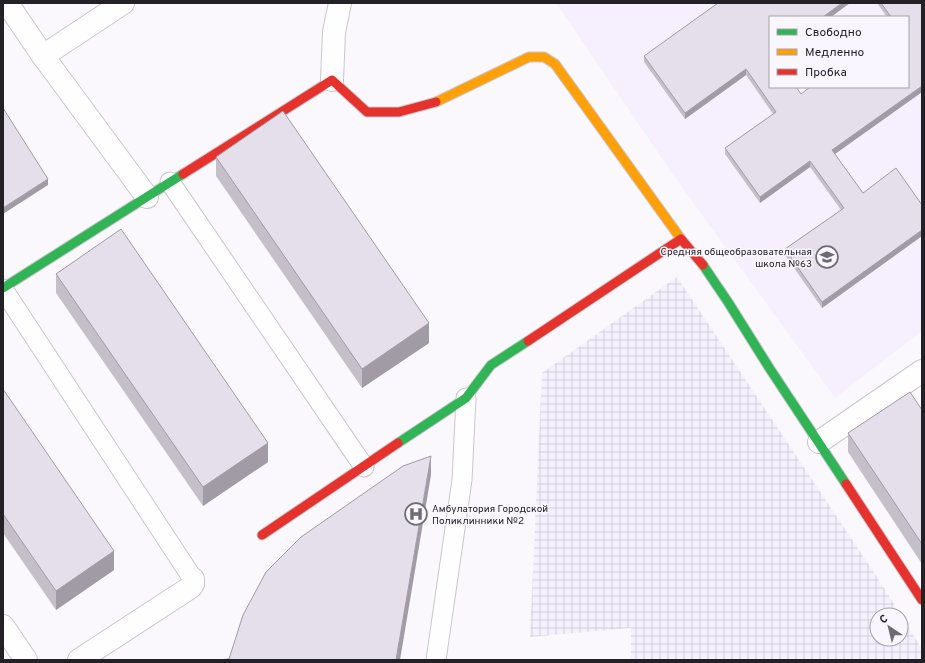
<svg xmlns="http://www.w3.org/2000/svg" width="925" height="663" font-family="Overpass,sans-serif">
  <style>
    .built { fill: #f6f0fe; fill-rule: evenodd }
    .industrial { fill: url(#industrial-grid) }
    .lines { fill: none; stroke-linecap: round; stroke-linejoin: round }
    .lane-casing { stroke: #c9c7cc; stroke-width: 21 }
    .street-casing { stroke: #c9c7cc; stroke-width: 24 }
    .fast-casing { stroke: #c9c7cc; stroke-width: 11 }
    .slow-casing { stroke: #c9c7cc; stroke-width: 11 }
    .jam-casing { stroke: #c9c7cc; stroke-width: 11 }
    .lane { stroke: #fefeff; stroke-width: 19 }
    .street { stroke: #fefeff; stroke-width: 22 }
    .fast { stroke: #30b455; stroke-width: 9 }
    .slow { stroke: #ff9f0a; stroke-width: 9 }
    .jam { stroke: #e5322d; stroke-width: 9 }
    .wall { fill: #c5bfca }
    .shaded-wall { fill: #a09ba4 }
    .building { fill: #e5deeb; stroke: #a09ba4 }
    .labels { text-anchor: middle; stroke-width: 3; stroke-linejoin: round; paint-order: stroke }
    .poi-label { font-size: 10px; fill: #232126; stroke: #faf6ff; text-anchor: end }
  </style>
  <defs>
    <pattern id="industrial-grid" width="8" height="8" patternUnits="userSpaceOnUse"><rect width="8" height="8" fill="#f6f0fe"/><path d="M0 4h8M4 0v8" fill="none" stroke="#d3ceda"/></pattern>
  </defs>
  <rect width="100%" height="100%" fill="#faf8fd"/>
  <path class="built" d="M556 3H922V331L835 398 678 182ZM770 17H908V87H770Z"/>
  <polygon class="industrial" points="677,277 875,574 901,615 877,615 877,639 901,639 901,615 922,649 922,660 631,660 631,628 530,637 542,373"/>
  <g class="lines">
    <g class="lane-casing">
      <g id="lane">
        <polyline points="170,182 364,467"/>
        <polyline points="3,289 193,579"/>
        <polyline points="436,660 462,480 466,398"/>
      </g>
    </g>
    <g class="street-casing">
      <g id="street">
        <polyline points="7,3 43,56 147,197"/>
        <polyline points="43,56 123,3"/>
        <polyline points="332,80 334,32 340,3"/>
        <polyline points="819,442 922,371"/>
        <polyline points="3,626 26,660"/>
        <polyline points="79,660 191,587 193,584 193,579"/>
      </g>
    </g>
    <g class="fast-casing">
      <g id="fast">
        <polyline points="703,265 728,302 770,369 846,484"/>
        <polyline points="3,288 183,174"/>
        <polyline points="398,443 466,398 491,365 528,341"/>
      </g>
    </g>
    <g class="slow-casing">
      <polyline id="slow" points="436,102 529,57 544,57 555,64 681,239"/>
    </g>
    <g class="jam-casing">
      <g id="jam">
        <polyline points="183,174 332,80 367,112 399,112 436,102"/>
        <polyline points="528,341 681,239 703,265"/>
        <polyline points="846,484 922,600"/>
        <polyline points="262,535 398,443"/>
      </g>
    </g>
    <use href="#lane" class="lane"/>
    <use href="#street" class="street"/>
    <use href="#fast" class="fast"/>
    <use href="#slow" class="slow"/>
    <use href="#jam" class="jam"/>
  </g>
  <g class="wall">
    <polygon points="877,3 922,3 922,92 835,154 863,193 922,205 922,236 822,308 785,255 785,249 841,210 810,167 760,203 725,154 725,148 773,114 746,75 685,119 644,62 644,56 770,17 770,87 801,94 908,87 908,17 887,17"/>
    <polygon points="216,157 429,343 362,388 216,176"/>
    <polygon points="56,274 268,462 203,506 56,293"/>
    <polygon points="3,389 114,570 56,610 3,533"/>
    <polygon points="922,410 922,564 848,452 848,433"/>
  </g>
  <g class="shaded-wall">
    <polygon points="842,3 850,3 831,17 823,17"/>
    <polygon points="746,69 746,75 685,119 685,113"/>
    <polygon points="922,86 922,92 832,156 832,150"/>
    <polygon points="810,161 810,167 760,203 760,197"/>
    <polygon points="48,179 48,185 3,214 3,208"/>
    <polygon points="922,230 922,236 822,308 822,302"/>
    <polygon points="429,323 429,343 362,388 362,369"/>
    <polygon points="268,443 268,462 203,506 203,487"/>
    <polygon points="431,456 431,475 400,660 396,660"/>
    <polygon points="114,551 114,570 56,610 56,591"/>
  </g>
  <g class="building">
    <polygon points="718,3 842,3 823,17 770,17 770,87 796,87 801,94 810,87 908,87 908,17 891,17 881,3 922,3 922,86 832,150 863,193 896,168 922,205 922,230 822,302 785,249 844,208 810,161 760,197 725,148 776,112 746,69 685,113 644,56"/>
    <polygon points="3,108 48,179 3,208"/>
    <polygon points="283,111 429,323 362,369 216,157"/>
    <polygon points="121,229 268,443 203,487 56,274"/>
    <polygon points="3,389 114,551 56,591 3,514"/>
    <polygon points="910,392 922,410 922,544 848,433"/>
    <polygon points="431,456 396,660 216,660 229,659 243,615 266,572 301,537 403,466"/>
  </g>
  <defs>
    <g id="school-ring" transform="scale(1.15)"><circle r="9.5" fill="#faf6ff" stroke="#6e6c71" stroke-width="1.5"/><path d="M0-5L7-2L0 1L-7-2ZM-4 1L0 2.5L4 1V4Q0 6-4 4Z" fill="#6e6c71"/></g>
    <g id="hospital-ring" transform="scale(1.15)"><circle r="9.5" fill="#faf6ff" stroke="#6e6c71" stroke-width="1.5"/><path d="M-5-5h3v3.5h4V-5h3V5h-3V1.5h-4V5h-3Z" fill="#6e6c71"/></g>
  </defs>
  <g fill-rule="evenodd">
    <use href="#school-ring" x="827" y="257"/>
    <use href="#hospital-ring" x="416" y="514"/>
  </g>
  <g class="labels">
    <g class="poi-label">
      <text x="812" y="255">Средняя общеобразовательная<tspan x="812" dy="12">школа №63</tspan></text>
      <text x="432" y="512" text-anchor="start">Амбулатория Городской<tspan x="432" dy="12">Поликлинники №2</tspan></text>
    </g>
  </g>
  <rect width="925" height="663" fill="none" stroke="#232126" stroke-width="8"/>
  <rect x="769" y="16" width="140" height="72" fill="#faf6ff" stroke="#a4a1a8"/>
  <rect x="777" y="29" width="20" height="6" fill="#30b455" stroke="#a4a1a8"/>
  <text x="805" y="36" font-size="12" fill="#232126">Свободно</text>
  <rect x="777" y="49" width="20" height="6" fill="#ff9f0a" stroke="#a4a1a8"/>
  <text x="805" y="56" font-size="12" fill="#232126">Медленно</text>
  <rect x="777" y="69" width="20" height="6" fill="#e5322d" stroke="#a4a1a8"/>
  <text x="805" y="76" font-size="12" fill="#232126">Пробка</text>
  <g transform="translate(889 627) rotate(325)"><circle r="19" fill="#faf6ff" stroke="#a4a1a8"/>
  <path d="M0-3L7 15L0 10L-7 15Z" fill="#6e6c71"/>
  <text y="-6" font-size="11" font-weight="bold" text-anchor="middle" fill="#232126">С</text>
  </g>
</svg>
